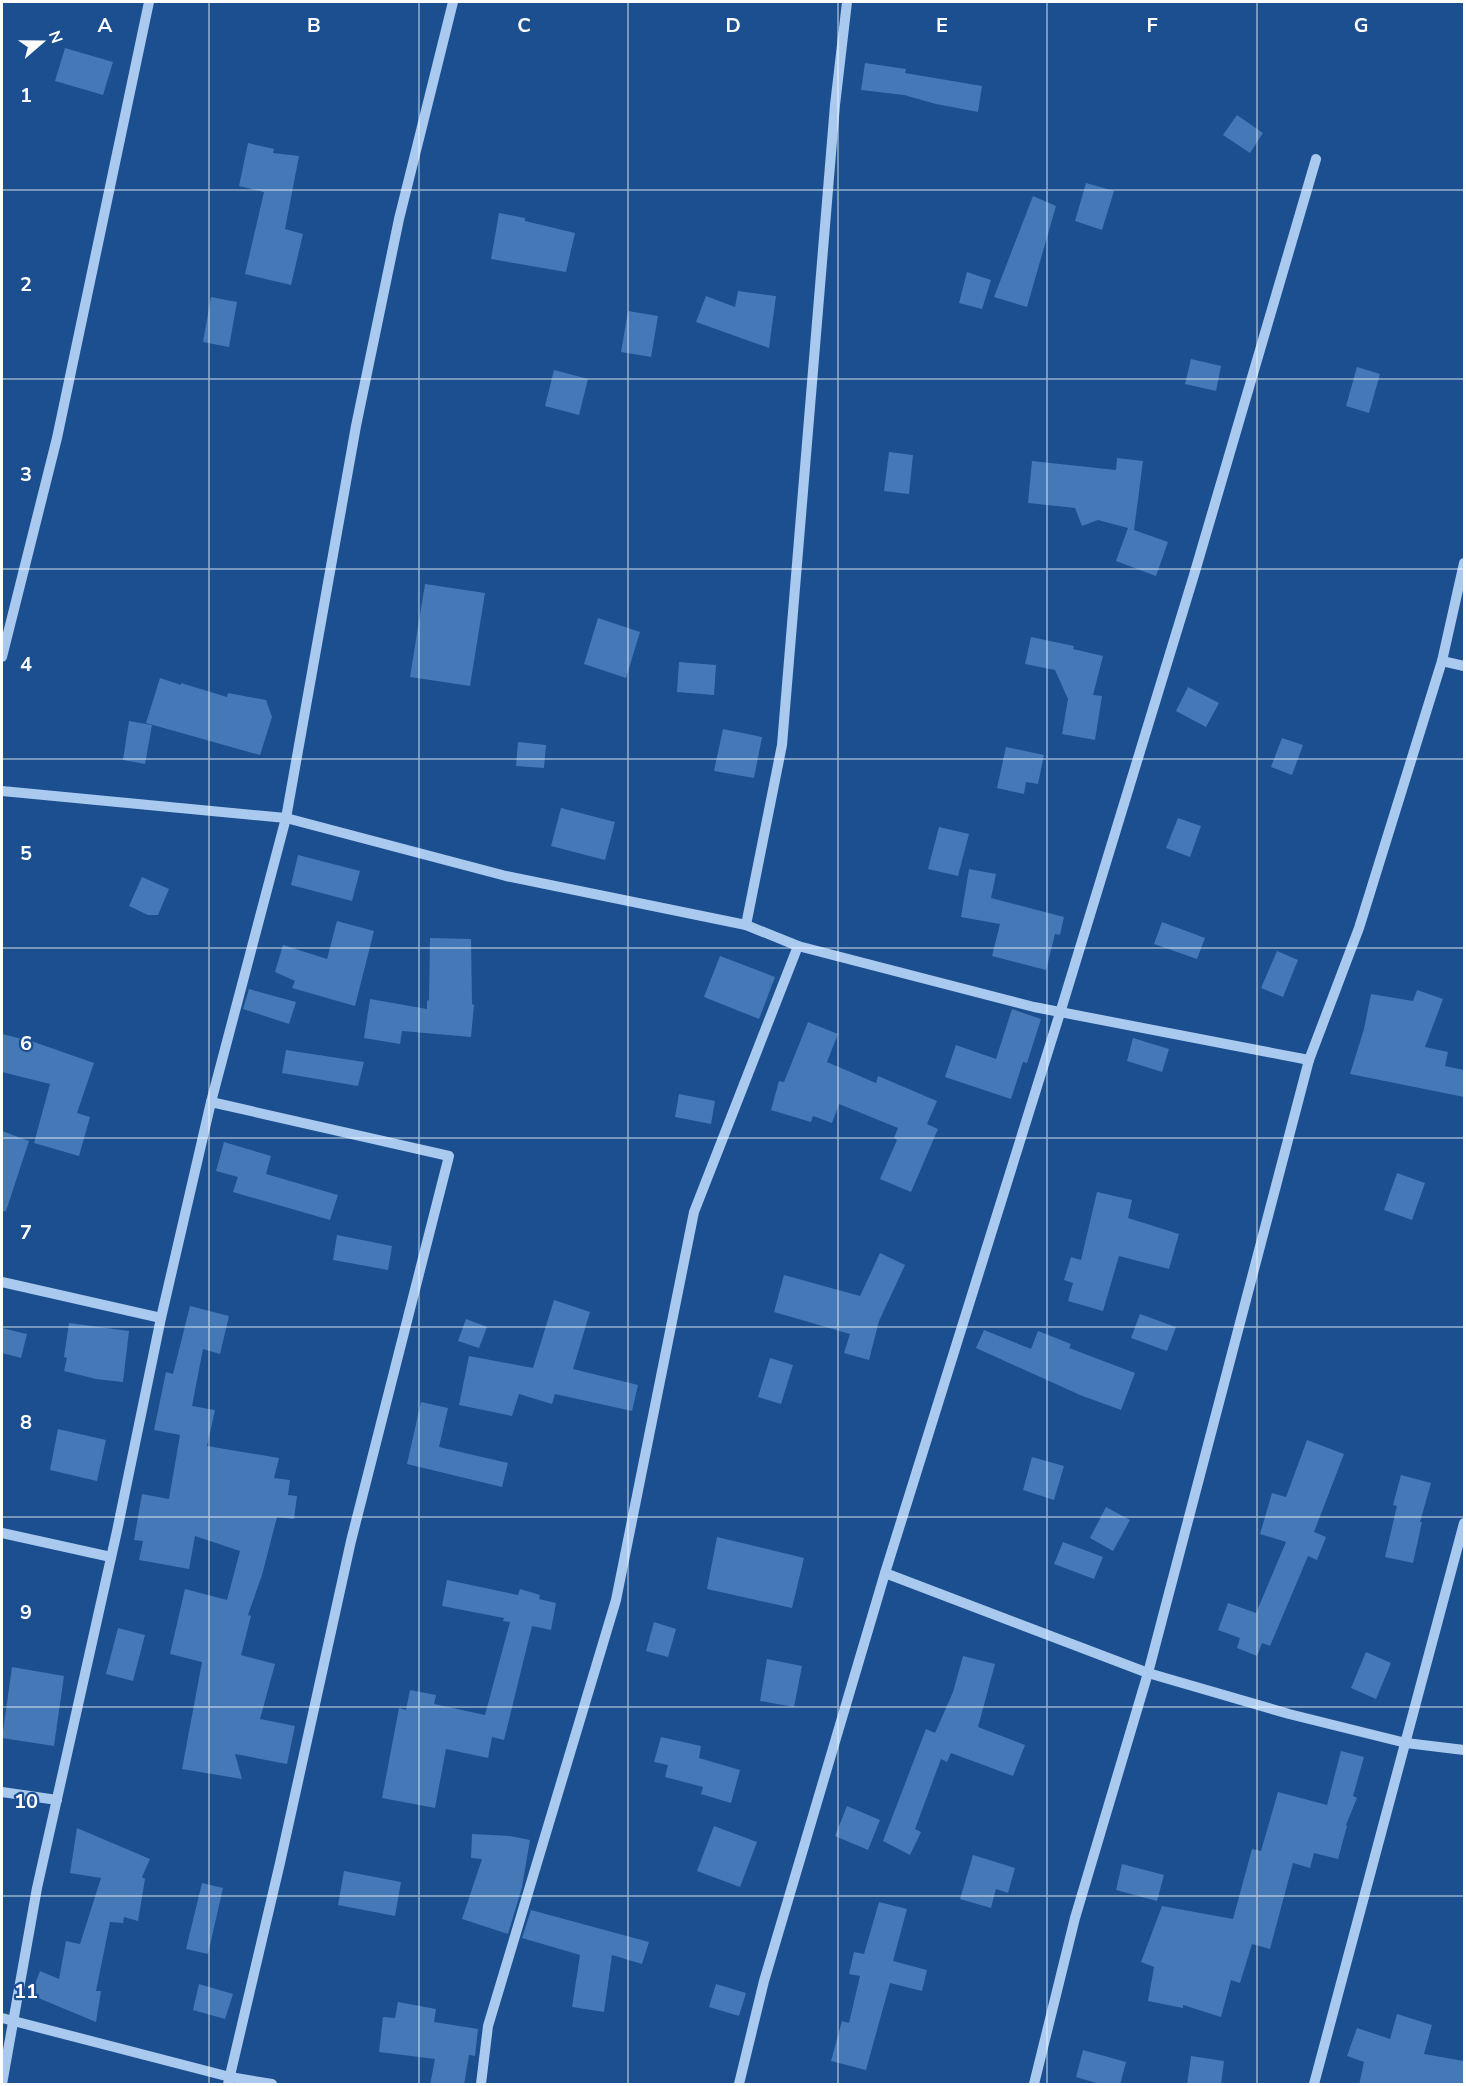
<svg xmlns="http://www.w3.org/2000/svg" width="1466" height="2086" font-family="'Nunito Sans',sans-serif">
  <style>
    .building { fill: #4478b7 }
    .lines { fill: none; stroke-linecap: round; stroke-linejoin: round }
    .minor { stroke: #a9c9ee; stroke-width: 10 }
    .grid { fill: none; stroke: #fff; stroke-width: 1.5; stroke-opacity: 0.55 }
    .grid-label { font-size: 20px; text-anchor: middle; font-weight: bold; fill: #fff; stroke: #1b4f8f; stroke-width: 4.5; stroke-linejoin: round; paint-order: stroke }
  </style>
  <rect width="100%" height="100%" fill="#1b4f8f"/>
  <g class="building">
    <polygon points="65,48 113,62 103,95 55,81"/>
    <polygon points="865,63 906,69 905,73 982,86 978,112 936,104 904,95 861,90"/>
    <polygon points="1237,115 1263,133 1250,153 1223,135"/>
    <polygon points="248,143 274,149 273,153 299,156 285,229 303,234 291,285 245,274 264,192 239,186"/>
    <polygon points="1086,183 1114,191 1102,230 1075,221"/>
    <polygon points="1033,196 1056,206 1027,307 994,297"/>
    <polygon points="499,213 525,218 525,221 575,233 566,272 491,259"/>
    <polygon points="967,272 991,280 982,309 959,303"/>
    <polygon points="738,291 776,296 769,348 696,322 706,296 735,307"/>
    <polygon points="211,297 237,302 229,347 203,342"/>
    <polygon points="628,311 658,316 651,357 621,352"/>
    <polygon points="1191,359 1221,366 1216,391 1185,384"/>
    <polygon points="1357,367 1380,374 1369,413 1346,406"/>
    <polygon points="554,370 588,379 579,415 545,406"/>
    <polygon points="889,452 913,455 909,494 884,491"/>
    <polygon points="1117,458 1143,461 1134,530 1168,542 1156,576 1116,561 1128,528 1098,520 1082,526 1075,508 1028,503 1032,461 1116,470"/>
    <polygon points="425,584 485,593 470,686 410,677"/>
    <polygon points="598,618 640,632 626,678 584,664"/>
    <polygon points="1031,637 1074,646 1073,649 1103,656 1093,695 1102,696 1095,740 1062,734 1068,699 1055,670 1025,664"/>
    <polygon points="679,662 716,665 714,695 677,692"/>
    <polygon points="160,678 181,685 181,683 227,697 228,693 266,700 272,717 260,755 146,723"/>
    <polygon points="1188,687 1219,703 1206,727 1176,711"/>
    <polygon points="129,721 152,725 145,764 123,760"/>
    <polygon points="723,729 762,737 754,778 714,771"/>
    <polygon points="1282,738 1303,745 1292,775 1271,767"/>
    <polygon points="518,742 546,745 544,768 516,766"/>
    <polygon points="1006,747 1044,755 1038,784 1026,782 1024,794 997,788"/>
    <polygon points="561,808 615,822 605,860 551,846"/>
    <polygon points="1178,818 1201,826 1190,857 1166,848"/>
    <polygon points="939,827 969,834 958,876 928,869"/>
    <polygon points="298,855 360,871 352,901 291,885"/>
    <polygon points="969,869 996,874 991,898 1064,917 1060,935 1055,934 1046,970 992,956 1000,924 961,917"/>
    <polygon points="142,877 169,889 158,915 148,915 129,906"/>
    <polygon points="337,921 374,931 355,1006 292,988 295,981 275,972 283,945 327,959"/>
    <polygon points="1162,922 1205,938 1197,959 1154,944"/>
    <polygon points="430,938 471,939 472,1004 474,1005 471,1037 402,1031 400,1044 364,1038 370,999 427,1009 427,1000 429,1001"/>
    <polygon points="1277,951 1298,960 1283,997 1261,988"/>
    <polygon points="720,956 775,977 759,1019 704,997"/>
    <polygon points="249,989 296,1002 289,1024 243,1009"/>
    <polygon points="1417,990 1443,999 1425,1047 1448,1052 1445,1066 1464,1070 1464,1097 1350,1074 1364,1029 1371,994 1413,1001"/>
    <polygon points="1012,1009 1041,1019 1027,1063 1023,1062 1011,1099 945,1077 956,1045 996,1059"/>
    <polygon points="808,1022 838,1034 827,1062 876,1083 878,1076 937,1101 927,1124 938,1129 911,1192 880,1179 897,1140 894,1138 898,1128 839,1104 832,1123 813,1116 811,1122 771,1110 779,1081 784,1082"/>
    <polygon points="2,1034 34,1042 94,1063 77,1113 90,1117 79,1156 34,1143 50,1084 2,1072"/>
    <polygon points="1133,1038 1169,1049 1162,1072 1127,1061"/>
    <polygon points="286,1050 364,1062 358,1086 282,1073"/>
    <polygon points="679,1094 715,1101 711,1124 675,1117"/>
    <polygon points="2,1131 29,1141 6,1211 2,1211"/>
    <polygon points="224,1142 271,1156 266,1174 338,1195 330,1220 233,1192 238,1177 216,1171"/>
    <polygon points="1397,1173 1425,1183 1412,1220 1384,1210"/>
    <polygon points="1097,1192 1132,1200 1128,1218 1179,1234 1169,1269 1119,1256 1103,1311 1068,1301 1073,1283 1064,1280 1071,1257 1081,1260"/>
    <polygon points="337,1235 392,1246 388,1270 333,1260"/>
    <polygon points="880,1253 905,1265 879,1321 869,1360 844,1353 850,1334 774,1312 784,1275 860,1296"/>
    <polygon points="554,1300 590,1312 573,1369 638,1385 632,1411 555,1394 552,1404 519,1394 512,1416 459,1405 469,1356 533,1368"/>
    <polygon points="190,1306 229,1316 220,1354 203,1349 192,1406 215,1410 207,1446 279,1458 274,1478 290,1480 288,1495 297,1496 294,1519 277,1517 262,1575 248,1615 251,1616 241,1655 275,1664 260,1719 295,1726 287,1764 235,1754 242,1779 182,1769 202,1662 170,1654 185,1589 227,1600 240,1551 195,1536 189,1569 139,1560 143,1541 134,1540 142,1494 169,1499 180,1435 154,1430 166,1372 173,1374"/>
    <polygon points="1140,1314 1176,1327 1167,1351 1131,1338"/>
    <polygon points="466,1319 487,1327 479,1348 458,1341"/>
    <polygon points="69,1323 129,1331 123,1382 96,1379 64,1371 67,1358 64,1357"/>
    <polygon points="2,1328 27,1334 21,1358 2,1353"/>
    <polygon points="984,1330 1031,1349 1038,1331 1071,1344 1069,1348 1135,1373 1121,1410 1080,1395 976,1348"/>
    <polygon points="770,1358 793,1365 781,1404 758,1397"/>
    <polygon points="421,1402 448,1408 439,1447 508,1463 502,1487 407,1464"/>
    <polygon points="58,1429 106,1440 97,1481 50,1470"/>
    <polygon points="1307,1440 1344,1454 1314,1532 1326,1537 1317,1560 1308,1556 1270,1646 1262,1643 1257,1656 1237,1648 1240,1638 1218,1630 1228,1603 1256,1613 1286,1542 1260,1534 1272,1493 1286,1497"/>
    <polygon points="1032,1457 1064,1466 1054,1500 1023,1490"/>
    <polygon points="1401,1475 1431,1483 1420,1522 1422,1522 1413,1563 1385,1557 1397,1506 1393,1505"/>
    <polygon points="1106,1507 1130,1520 1113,1551 1090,1538"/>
    <polygon points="717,1537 804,1558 792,1608 707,1589"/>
    <polygon points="1063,1542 1103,1557 1094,1579 1054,1564"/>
    <polygon points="447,1580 518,1595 520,1589 540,1595 539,1599 556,1603 551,1630 532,1626 504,1740 492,1737 488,1758 446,1749 435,1808 382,1798 399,1708 406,1710 410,1690 436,1695 434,1704 485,1715 510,1622 503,1621 504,1618 442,1606"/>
    <polygon points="654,1622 676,1629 668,1657 646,1651"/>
    <polygon points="118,1628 145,1635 133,1681 106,1674"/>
    <polygon points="1366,1652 1391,1663 1376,1699 1351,1688"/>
    <polygon points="963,1656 995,1664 978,1727 1025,1745 1013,1776 951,1753 947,1762 941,1759 915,1829 921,1832 910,1855 883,1841 926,1729 935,1733 953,1692"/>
    <polygon points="767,1659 802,1666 794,1707 760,1701"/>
    <polygon points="12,1667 64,1676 54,1746 2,1738"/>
    <polygon points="661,1737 701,1746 699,1758 740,1770 731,1803 701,1794 703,1787 665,1777 668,1765 654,1762"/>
    <polygon points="1341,1751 1364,1757 1353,1796 1357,1798 1346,1825 1347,1826 1338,1859 1314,1853 1310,1868 1293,1863 1270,1949 1252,1944 1240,1983 1231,1980 1221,2017 1183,2005 1183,2008 1148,2001 1154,1967 1141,1962 1162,1906 1233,1919 1252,1849 1261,1851 1278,1792 1327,1805"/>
    <polygon points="847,1806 880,1820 868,1850 835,1836"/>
    <polygon points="714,1826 757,1842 740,1887 697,1871"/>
    <polygon points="77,1828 150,1859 142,1877 145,1879 138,1921 124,1917 123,1923 110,1922 96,1991 101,1991 96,2022 31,1995 40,1971 59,1979 66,1941 80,1944 101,1878 70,1873"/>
    <polygon points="472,1834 510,1836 530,1840 522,1887 508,1934 462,1919 482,1859 471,1858"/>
    <polygon points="973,1855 1015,1868 1008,1893 996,1889 991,1908 960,1899"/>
    <polygon points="1122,1864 1164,1875 1157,1901 1116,1890"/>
    <polygon points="344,1871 401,1882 395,1916 338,1905"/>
    <polygon points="202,1883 223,1888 208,1954 186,1949"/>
    <polygon points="879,1902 907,1909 893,1961 927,1970 922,1991 890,1983 866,2070 831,2061 842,2021 849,2023 860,1976 849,1974 854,1952 864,1954"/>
    <polygon points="531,1910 649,1942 642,1964 612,1955 604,2012 572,2007 580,1955 522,1938"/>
    <polygon points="199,1984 233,1994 225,2019 193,2010"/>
    <polygon points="716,1984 746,1993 739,2016 709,2007"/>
    <polygon points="398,2002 436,2009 434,2022 478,2029 475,2056 469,2055 464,2085 430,2085 435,2059 379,2052 383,2017 395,2018"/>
    <polygon points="1397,2014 1432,2025 1424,2054 1464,2061 1464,2085 1359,2085 1364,2062 1347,2056 1357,2028 1390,2039"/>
    <polygon points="1083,2050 1126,2062 1120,2085 1103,2085 1076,2077"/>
    <polygon points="1191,2056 1224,2061 1221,2085 1187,2085"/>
  </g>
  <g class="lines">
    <g class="minor">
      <polyline points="2,657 57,438 149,2"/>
      <polyline points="1442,661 1464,666"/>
      <polyline points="2,791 286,818 506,876 746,925 798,946 1034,1007 1309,1060 1359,928 1442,661 1464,563"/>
      <polyline points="746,925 782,745 835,105 847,2"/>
      <polyline points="211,1102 449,1156 351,1541 280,1863 228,2084"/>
      <polyline points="2,1282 161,1318"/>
      <polyline points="2,1533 111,1557"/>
      <polyline points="885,1573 1148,1673 1289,1714 1406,1743 1464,1750"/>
      <polyline points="2,1792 57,1800"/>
      <polyline points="2,2018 230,2077 272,2084"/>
      <polyline points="2,2084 37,1888 117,1531 161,1318 211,1102 286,818 356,426 399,219 453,2"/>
      <polyline points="481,2084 488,2026 616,1600 694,1212 798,946"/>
      <polyline points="739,2084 764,1981 885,1573 1060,1013 1194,575 1316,159"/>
      <polyline points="1034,2084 1075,1918 1148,1673 1309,1060"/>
      <polyline points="1314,2084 1464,1523"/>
    </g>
  </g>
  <path class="grid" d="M209 2V2084M419 2V2084M628 2V2084M838 2V2084M1047 2V2084M1257 2V2084M2 190H1464M2 379H1464M2 569H1464M2 759H1464M2 948H1464M2 1138H1464M2 1327H1464M2 1517H1464M2 1707H1464M2 1896H1464"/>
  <g class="grid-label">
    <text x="105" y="32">A</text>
    <text x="314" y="32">B</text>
    <text x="524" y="32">C</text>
    <text x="733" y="32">D</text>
    <text x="942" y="32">E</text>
    <text x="1152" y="32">F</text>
    <text x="1361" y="32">G</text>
    <text x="26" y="102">1</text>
    <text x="26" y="291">2</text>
    <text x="26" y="481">3</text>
    <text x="26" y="671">4</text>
    <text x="26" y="860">5</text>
    <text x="26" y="1050">6</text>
    <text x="26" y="1239">7</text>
    <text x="26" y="1429">8</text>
    <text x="26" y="1619">9</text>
    <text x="26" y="1808">10</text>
    <text x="26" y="1998">11</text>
  </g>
  <rect width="1466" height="2086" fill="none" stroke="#ffffff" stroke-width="6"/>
  <g transform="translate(42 42) rotate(70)" stroke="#1b4f8f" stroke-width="4.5" paint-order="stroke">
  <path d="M0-4.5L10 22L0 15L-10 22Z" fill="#ffffff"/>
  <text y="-9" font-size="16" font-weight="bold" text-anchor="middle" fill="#ffffff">N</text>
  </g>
</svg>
